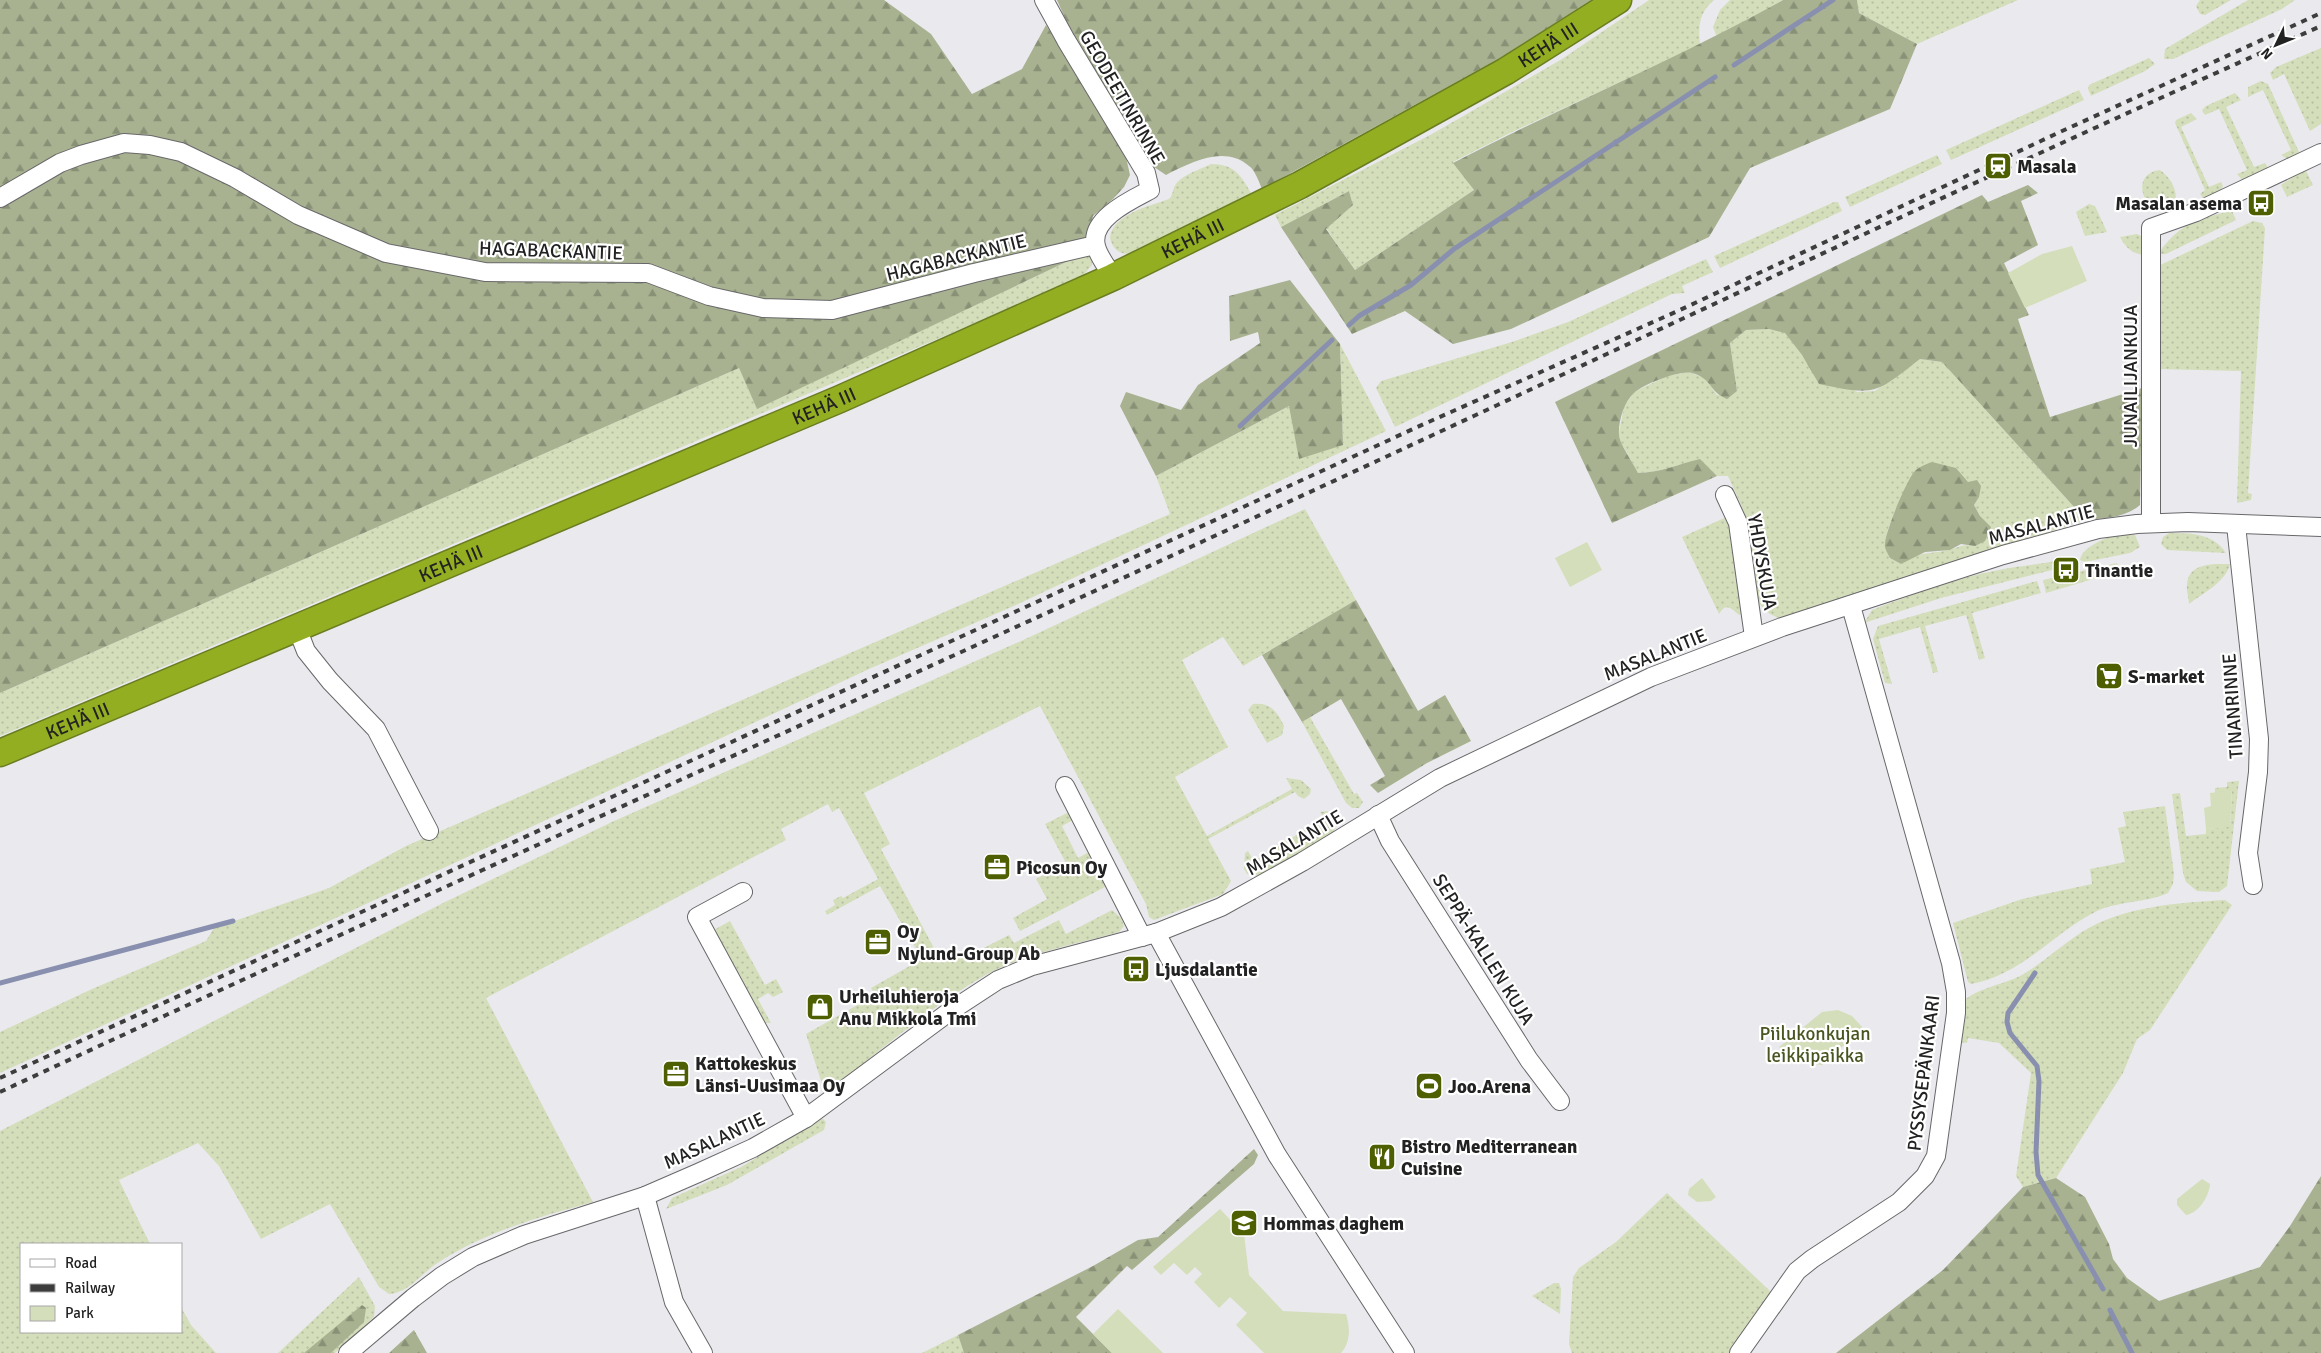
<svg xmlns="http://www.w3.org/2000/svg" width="2321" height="1353" font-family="Signika,sans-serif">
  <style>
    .grass { fill: url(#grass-dots); fill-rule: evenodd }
    .forest { fill: url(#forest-firs) }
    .park { fill: #d4debb }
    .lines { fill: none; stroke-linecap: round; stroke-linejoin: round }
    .stream { stroke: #898faf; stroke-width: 5 }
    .minor-casing { stroke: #68686b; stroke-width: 20 }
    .highway-casing { stroke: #6b7d22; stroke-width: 29 }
    .minor { stroke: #fff; stroke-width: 18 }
    .highway { stroke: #93ae21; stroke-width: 26 }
    .rail { stroke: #3d3d3e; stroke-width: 4; stroke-dasharray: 6 6; stroke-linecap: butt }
    .labels { text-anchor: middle; stroke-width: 4.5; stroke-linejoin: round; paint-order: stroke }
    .street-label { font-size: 19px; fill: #222223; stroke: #fff }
    .poi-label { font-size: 19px; font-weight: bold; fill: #222223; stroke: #fff; text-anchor: start }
    .park-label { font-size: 19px; fill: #485520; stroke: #fff }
  </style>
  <defs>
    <pattern id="grass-dots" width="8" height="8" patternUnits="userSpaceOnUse" patternTransform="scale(1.25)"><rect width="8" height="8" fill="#d4debb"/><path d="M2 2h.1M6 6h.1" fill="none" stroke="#b6bea0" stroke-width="1.8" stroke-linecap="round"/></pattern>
    <pattern id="forest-firs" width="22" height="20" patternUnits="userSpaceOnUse" patternTransform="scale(1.25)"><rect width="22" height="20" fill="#a8b291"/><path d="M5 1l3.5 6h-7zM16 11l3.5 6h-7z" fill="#889076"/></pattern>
  </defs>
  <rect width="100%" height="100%" fill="#eaeaee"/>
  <g class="grass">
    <path d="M1649 0H1714C1699 13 1698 26 1700 45L1510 133 1453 162 1474 190 1355 270 1326 228 1353 205 1349 191 1281 227 1275 215 1432 134 1562 59Z"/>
    <polygon points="1730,0 1783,0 1717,37 1713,27 1720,10"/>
    <polygon points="1857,0 2018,0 1917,44 1859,13"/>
    <polygon points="2200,0 2231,0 2205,15 2200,14 2196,6"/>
    <polygon points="2248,0 2295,0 2282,9 2173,59 2164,59 2165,49"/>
    <polygon points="2321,48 2321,124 2310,131 2284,74 2273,80 2270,73 2276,67"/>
    <polygon points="2149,58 2155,64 2145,71 2091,96 2088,89 2089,85"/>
    <polygon points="2261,81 2268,84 2299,152 2289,160 2281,155 2291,150 2263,90 2248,97 2248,87"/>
    <polygon points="2079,90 2084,100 1951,160 1946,150"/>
    <polygon points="2235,93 2241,100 2226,107 2254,167 2265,163 2267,166 2266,170 2243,181 2237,174 2247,170 2219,109 2205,115 2202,110 2206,106"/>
    <polygon points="2191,113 2197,119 2181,127 2209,187 2221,182 2223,186 2221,190 2203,198 2200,194 2205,190 2175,123 2176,120"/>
    <polygon points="1937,155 1942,164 1850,207 1845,197"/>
    <path d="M1211 164C1234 164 1241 175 1251 193L1131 254C1119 254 1113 250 1110 238 1112 214 1150 206 1169 199 1174 194 1172 189 1176 184 1182 175 1201 169 1211 164Z"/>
    <polygon points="2305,169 2313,185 2287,197 2281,185"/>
    <path d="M2160 170C2174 180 2182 199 2170 212 2144 216 2128 174 2160 170Z"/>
    <polygon points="1834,202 1838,202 1842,211 1720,268 1714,256"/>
    <polygon points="2089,204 2095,206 2107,232 2085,236 2076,212"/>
    <path d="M2232 211 2236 220 2166 254H2160V251C2181 223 2198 218 2232 211Z"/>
    <polygon points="2253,221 2262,223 2265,228 2248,493 2252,494 2251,500 2237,503 2241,371 2155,369 2156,267"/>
    <path d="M2137 234 2141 236 2145 255C2132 254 2126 248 2120 237Z"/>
    <polygon points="1083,254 1089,254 1092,259 1092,265 1081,278 0,736 0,693 739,368 757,408"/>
    <polygon points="1706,259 1713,272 1682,286 1685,293 1672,294 1395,427 1376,388 1381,381 1512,342 1568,322"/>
    <path d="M1769 329 1785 332 1802 355 1857 392 1875 391 1920 359 1942 362 2086 520 1781 619C1768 614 1762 610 1756 597L1742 507 1728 476H1717L1700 460C1679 464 1658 473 1638 473L1618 437 1624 407 1634 392 1667 376 1689 372 1705 378 1717 395 1737 391 1730 343 1746 330ZM1956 468 1979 497 1974 505 1980 516 1975 546C1962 544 1960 547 1949 550 1926 555 1923 550 1901 564L1890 558C1879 532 1895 519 1902 494Z"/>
    <polygon points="1340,344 1386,431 1016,605 869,669 405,886 0,1073 0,1032 92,989 206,941 214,928 329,888 406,846 1170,514 1156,476 1289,406 1343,445"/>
    <path d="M1305 509 1356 600 1243 666 1223 637 1182 660 1228 747 1175 777 1207 836 1292 789 1286 778 1301 780 1311 789 1310 794 1304 799 1298 796 1295 792 1208 839 1231 881 1223 894 1154 920 1149 917 1146 904 1040 706 864 793 890 844 881 849 942 963 968 948 972 954 1009 935 1014 943 1059 920 1066 934 1112 910 1121 918 1124 926 1119 932C1074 945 1025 953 984 976 929 1007 878 1053 827 1092L823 1087 806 1034 875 995 871 988 922 959 880 886 827 915 825 911 835 905 833 900 841 896 843 898 878 879 839 808 832 812 828 804 781 829 786 840 486 998 593 1202C539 1217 481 1233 433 1266 419 1277 407 1293 389 1294L379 1287 330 1204 261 1239 219 1166 198 1143 119 1180 150 1244H21V1332H181V1307L191 1325 216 1353H0V1131L443 903 614 821 1021 641Z"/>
    <path d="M1731 515 1742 613 1739 615C1731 608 1726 602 1719 614L1682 537Z"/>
    <path d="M2169 533C2190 533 2213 533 2226 553L2167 550 2161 544 2163 537Z"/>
    <path d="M2116 535H2135L2140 547 2130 553 2085 562 2080 560C2082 547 2105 538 2116 535Z"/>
    <path d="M2059 560 2060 566 2066 565 2065 561 2068 562V566L1941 598 1864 623 1872 610C1911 595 1953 579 1994 571 2015 566 2037 565 2059 560Z"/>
    <polygon points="2117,563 2120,571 2046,593 2043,580"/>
    <path d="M2230 564C2226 582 2203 593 2189 604 2189 598 2186 590 2187 584 2189 562 2214 564 2230 564Z"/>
    <polygon points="2037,581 2041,593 1972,613 1985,658 1979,660 1966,615 1925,626 1938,672 1933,673 1920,627 1879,639 1892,684 1885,683 1873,639 1878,626"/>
    <path d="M1253 704C1271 702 1277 712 1284 726L1282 735 1267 743 1248 710Z"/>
    <polygon points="1310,717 1354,794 1357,793 1363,802 1359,808 1352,808 1346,803 1302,722"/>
    <polygon points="2239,781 2227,886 2219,892 2197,891 2186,882 2183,873 2172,794 2180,793 2186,836 2206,834 2206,829 2230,826 2232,791 2215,793 2215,788 2227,787 2227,782"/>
    <path d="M2165 806 2174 874 2173 884 2168 893C2146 903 2118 901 2097 911 2053 933 2022 975 1971 984L1968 982 1953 923 2022 899 2092 884 2090 869 2125 862 2118 828 2126 826 2123 812Z"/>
    <polygon points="1327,811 1337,818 1338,824 1333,832 1261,876 1247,874 1244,869 1245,853 1248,851 1254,861 1324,818 1320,812"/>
    <polygon points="1069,812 1073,820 1062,826 1078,858 1089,852 1107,886 1020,931 1013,918 1047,899 1036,879 1066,863 1045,824"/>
    <path d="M2225 900 2232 905 2150 1030 2137 1039 2123 1073 2056 1178 2023 1187 2016 1176 2031 1073 1999 1043 1968 1038 1967 1043 1959 1042 1965 1000C1976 989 2004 984 2020 976 2042 964 2060 946 2082 932 2123 906 2178 903 2225 900Z"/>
    <polygon points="730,921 765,985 776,979 783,992 773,997 768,993 758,999 771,1023 765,1023 758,1016 712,931"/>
    <polygon points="822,1118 826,1122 824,1130 727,1185 666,1209 672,1198 741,1167"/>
    <polygon points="1667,1193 1771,1292 1731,1353 1572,1353 1569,1344 1573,1277 1579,1268 1616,1242"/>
    <polygon points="359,1277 375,1306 374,1317 335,1353 331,1353 341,1343 304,1353 278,1353"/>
    <polygon points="1554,1283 1559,1283 1561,1289 1560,1314 1532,1296"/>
    <polygon points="958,1335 964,1353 922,1353"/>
  </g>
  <g class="forest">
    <polygon points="0,0 884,0 931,34 972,94 1022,69 1046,25 1124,148 1130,175 1124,187 1113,199 1093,216 1083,254 757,409 739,368 0,693"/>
    <path d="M1057 0H1591L1507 54 1262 189C1259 182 1255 170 1249 166 1224 145 1192 162 1166 175L1154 167 1071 32Z"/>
    <path d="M1783 0H1857L1859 13 1917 44 1890 109 1750 168 1709 237 1511 329 1453 344 1405 311 1352 334 1281 227 1349 191 1353 205 1326 229 1355 270 1474 190 1453 163C1562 106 1676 60 1783 0Z"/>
    <path d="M2028 185 2038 193 2021 201 2038 245 2004 263 2029 315 2018 319 2050 417 2142 388 2140 505C2125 518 2105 518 2086 520L1942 362 1920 359C1875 394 1876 396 1819 384L1802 355 1785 333 1769 329 1746 330 1730 343 1737 391 1727 399C1709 392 1712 378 1692 373 1680 370 1644 384 1634 393 1624 402 1618 422 1619 435 1619 443 1634 464 1638 473 1658 473 1679 464 1700 459L1717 476 1612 523 1555 402 1982 195 1988 202Z"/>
    <polygon points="1290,280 1340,344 1343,445 1299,459 1289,406 1156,476 1120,406 1126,392 1181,410 1198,385 1260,343 1258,332 1230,341 1229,296"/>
    <path d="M1932 462 1956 468 1968 482 1977 480 1981 486 1979 497 1974 505 1980 516 1991 527 1985 541 1975 546 1961 544 1950 550 1925 552 1901 564 1890 558C1888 554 1884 548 1885 544 1885 532 1907 479 1915 471 1919 467 1926 464 1932 462Z"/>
    <polygon points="1356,600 1418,711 1445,695 1471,741 1427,763 1378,793 1370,785 1385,776 1341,699 1302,722 1262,655"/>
    <polygon points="1254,1149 1258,1155 1254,1164 1132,1270 1127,1266 1076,1317 1112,1353 964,1353 958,1335 1093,1266 1138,1240 1158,1237"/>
    <polygon points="2321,1176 2321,1353 1836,1353 1943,1270 2023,1187 2056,1178 2085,1197 2109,1244 2113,1259 2127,1278 2159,1301 2260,1267 2290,1226"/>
    <polygon points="362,1305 366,1308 364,1322 331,1353 304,1353"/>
    <polygon points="414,1330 427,1353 389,1353"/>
  </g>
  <g class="park">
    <polygon points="2072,246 2087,281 2025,308 2008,273 2042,254"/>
    <polygon points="1587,542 1602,570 1570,587 1555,558"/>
    <polygon points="2232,790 2230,827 2206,829 2204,808 2211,806 2210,793"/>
    <polygon points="1838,1010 1852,1016 1863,1028 1822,1065 1805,1063 1779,1047 1822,1012"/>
    <polygon points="1702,1178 1716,1197 1711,1201 1697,1202 1688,1195 1689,1189"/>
    <path d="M2202 1179 2210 1184C2209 1196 2199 1213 2186 1215L2177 1205V1199Z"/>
    <path d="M1220 1209 1244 1234 1249 1275 1283 1311 1346 1314C1350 1327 1351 1342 1341 1353H1264L1236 1325 1247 1313 1230 1297 1219 1308 1194 1282 1202 1274 1195 1267 1187 1275 1174 1263 1161 1275 1153 1267Z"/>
    <polygon points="1118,1309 1163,1353 1112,1353 1093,1334"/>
  </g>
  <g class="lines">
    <g class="stream">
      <polyline points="1734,65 1833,0"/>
      <polyline points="1349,325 1359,316 1411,285 1454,249 1715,77"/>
      <polyline points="1240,426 1332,340"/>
      <polyline points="2035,973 2008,1013 2007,1022 2010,1033 2037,1066 2039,1081 2036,1152 2038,1175 2103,1289"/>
      <polyline points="0,983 233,921"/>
      <polyline points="2110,1310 2132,1353"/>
    </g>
    <g class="minor-casing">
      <g id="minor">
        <path d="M1044 0 1066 40 1146 173 1150 190C1131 200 1089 219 1096 246 1098 256 1108 268 1113 277"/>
        <polyline points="0,198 60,163 81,155 124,143 150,145 181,152 235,178 298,215 386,253 485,272 648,273 709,296 763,308 832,310 974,273 1095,245"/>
        <polyline points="1725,495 1738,523 1754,637"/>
        <polyline points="2151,523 2151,228 2196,212 2321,153"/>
        <polyline points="2236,525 2259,739 2258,772 2248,853 2253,885"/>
        <polyline points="297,628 306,651 330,681 376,729 429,831"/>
        <polyline points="1065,786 1142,937"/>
        <polyline points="1378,815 1390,841 1529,1060 1560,1101"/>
        <polyline points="743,892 697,917 806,1118"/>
        <polyline points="1156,933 1277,1155 1405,1353"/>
        <polyline points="645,1196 674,1302 703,1353"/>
        <polyline points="348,1353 413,1298 442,1276 473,1257 524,1235 645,1196 698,1173 753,1148 806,1118 949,1012 998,980 1032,966 1156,933 1221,907 1302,862 1440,778 1651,677 1782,627 2003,555 2098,529 2137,524 2188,522 2321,527"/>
        <polyline points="1739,1353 1797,1271 1812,1259 1899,1202 1925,1176 1936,1156 1956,1013 1956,992 1951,963 1851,606"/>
      </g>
    </g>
    <g class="highway-casing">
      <g id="highway">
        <path id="s1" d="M0 753 840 399 1113 277 1300 185 1506 71 1618 0"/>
      </g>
    </g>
    <use href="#minor" class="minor"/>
    <use href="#highway" class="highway"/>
    <g class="rail">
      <polyline points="0,1078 1424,424 1680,310 2060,132 2321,13"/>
      <path d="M0 1092C477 870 958 656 1435 434 1730 297 2024 158 2321 26"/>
    </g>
  </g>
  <defs>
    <g id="station-square" transform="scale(1.4375)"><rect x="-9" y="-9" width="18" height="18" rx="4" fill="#4e5f02" stroke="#fff"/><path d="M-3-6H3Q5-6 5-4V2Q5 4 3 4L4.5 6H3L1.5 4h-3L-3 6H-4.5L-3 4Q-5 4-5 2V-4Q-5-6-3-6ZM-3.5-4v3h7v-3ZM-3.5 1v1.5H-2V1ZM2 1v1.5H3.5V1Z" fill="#fff"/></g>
    <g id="bus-square" transform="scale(1.4375)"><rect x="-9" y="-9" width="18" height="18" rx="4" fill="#4e5f02" stroke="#fff"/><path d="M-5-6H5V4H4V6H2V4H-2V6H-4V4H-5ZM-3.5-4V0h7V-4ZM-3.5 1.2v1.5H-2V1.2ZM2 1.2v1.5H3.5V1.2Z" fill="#fff"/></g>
    <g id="supermarket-square" transform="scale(1.4375)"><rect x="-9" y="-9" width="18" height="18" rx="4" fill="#4e5f02" stroke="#fff"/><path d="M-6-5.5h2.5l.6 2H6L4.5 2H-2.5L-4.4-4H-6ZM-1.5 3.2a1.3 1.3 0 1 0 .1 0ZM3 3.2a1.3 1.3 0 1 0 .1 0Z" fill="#fff"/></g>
    <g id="office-square" transform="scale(1.4375)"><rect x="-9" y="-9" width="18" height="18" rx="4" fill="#4e5f02" stroke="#fff"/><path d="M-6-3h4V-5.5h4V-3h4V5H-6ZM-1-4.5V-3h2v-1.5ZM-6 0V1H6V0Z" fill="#fff"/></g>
    <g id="shop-square" transform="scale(1.4375)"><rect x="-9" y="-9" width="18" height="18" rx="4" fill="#4e5f02" stroke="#fff"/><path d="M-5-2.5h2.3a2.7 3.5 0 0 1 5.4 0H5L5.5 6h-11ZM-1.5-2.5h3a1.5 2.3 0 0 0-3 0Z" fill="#fff"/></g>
    <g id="stadium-square" transform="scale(1.4375)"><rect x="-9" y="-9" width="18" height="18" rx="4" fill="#4e5f02" stroke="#fff"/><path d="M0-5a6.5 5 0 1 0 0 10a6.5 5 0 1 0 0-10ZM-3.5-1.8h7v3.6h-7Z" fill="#fff"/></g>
    <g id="restaurant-square" transform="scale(1.4375)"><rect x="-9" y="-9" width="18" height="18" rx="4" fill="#4e5f02" stroke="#fff"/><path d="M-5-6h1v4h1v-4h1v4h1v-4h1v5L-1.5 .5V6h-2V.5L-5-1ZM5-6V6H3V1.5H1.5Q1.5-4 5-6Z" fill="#fff"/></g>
    <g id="school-square" transform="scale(1.4375)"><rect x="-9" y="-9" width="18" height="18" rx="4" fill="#4e5f02" stroke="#fff"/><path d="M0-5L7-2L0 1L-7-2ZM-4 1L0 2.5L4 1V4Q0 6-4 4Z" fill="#fff"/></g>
  </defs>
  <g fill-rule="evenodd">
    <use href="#station-square" x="1998" y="166"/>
    <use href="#bus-square" x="2261" y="203"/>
    <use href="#bus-square" x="2066" y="570"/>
    <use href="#supermarket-square" x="2109" y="676"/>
    <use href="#office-square" x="997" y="867"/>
    <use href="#office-square" x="878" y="942"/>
    <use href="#bus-square" x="1136" y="969"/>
    <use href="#shop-square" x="820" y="1007"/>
    <use href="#office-square" x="676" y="1074"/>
    <use href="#stadium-square" x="1429" y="1086"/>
    <use href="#restaurant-square" x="1382" y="1157"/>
    <use href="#school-square" x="1244" y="1223"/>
  </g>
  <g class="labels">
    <g class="street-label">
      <text dy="7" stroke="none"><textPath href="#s1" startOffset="1704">KEHÄ III</textPath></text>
      <text transform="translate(1123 97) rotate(60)" y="7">GEODEETINRINNE</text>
      <text dy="7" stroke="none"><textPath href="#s1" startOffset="1299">KEHÄ III</textPath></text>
      <text transform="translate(551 250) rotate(2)" y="7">HAGABACKANTIE</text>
      <text transform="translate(956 257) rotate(-14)" y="7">HAGABACKANTIE</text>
      <text transform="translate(2130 376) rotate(-90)" y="7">JUNAILIJANKUJA</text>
      <text dy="7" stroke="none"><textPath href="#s1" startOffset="894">KEHÄ III</textPath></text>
      <text transform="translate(2041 524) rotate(-15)" y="7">MASALANTIE</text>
      <text transform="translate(1763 562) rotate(80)" y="7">YHDYSKUJA</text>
      <text dy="7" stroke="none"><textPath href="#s1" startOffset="489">KEHÄ III</textPath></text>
      <text transform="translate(1655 654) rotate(-22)" y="7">MASALANTIE</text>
      <text transform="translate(2232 706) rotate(-94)" y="7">TINANRINNE</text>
      <text dy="7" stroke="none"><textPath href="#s1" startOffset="84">KEHÄ III</textPath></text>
      <text transform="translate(1294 842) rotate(-31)" y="7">MASALANTIE</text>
      <text transform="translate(1484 949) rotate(58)" y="7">SEPPÄ-KALLEN KUJA</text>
      <text transform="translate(1923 1073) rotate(-83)" y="7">PYSSYSEPÄNKAARI</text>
      <text transform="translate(714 1140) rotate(-25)" y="7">MASALANTIE</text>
    </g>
    <g class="poi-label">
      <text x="2017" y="173">Masala</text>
      <text x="2242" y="210" text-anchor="end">Masalan asema</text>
      <text x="2085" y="577">Tinantie</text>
      <text x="2128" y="683">S-market</text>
      <text x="1016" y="874">Picosun Oy</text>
      <text x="897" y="938">Oy<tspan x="897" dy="22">Nylund-Group Ab</tspan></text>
      <text x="1155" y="976">Ljusdalantie</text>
      <text x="839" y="1003">Urheiluhieroja<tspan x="839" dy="22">Anu Mikkola Tmi</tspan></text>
      <text x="695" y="1070">Kattokeskus<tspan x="695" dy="22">Länsi-Uusimaa Oy</tspan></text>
      <text x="1448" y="1093">Joo.Arena</text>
      <text x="1401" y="1153">Bistro Mediterranean<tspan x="1401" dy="22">Cuisine</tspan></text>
      <text x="1263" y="1230">Hommas daghem</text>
    </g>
    <g class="park-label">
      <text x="1815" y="1040">Piilukonkujan<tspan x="1815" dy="22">leikkipaikka</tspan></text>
    </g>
  </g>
  <rect x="20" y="1243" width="162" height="90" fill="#ffffff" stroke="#a7a7a7"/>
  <rect x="30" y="1259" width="25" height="8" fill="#ffffff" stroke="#a7a7a7"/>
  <text x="65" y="1268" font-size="15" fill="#222223">Road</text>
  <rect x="30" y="1284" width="25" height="8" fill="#3d3d3e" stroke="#a7a7a7"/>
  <text x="65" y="1293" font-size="15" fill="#222223">Railway</text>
  <rect x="30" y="1306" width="25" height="15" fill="#d4debb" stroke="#a7a7a7"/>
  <text x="65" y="1318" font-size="15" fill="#222223">Park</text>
  <g transform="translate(2276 45) rotate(227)" stroke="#ffffff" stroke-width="4" paint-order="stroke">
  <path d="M0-4L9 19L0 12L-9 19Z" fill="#222223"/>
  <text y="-8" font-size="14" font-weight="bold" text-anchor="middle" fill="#222223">N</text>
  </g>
</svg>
